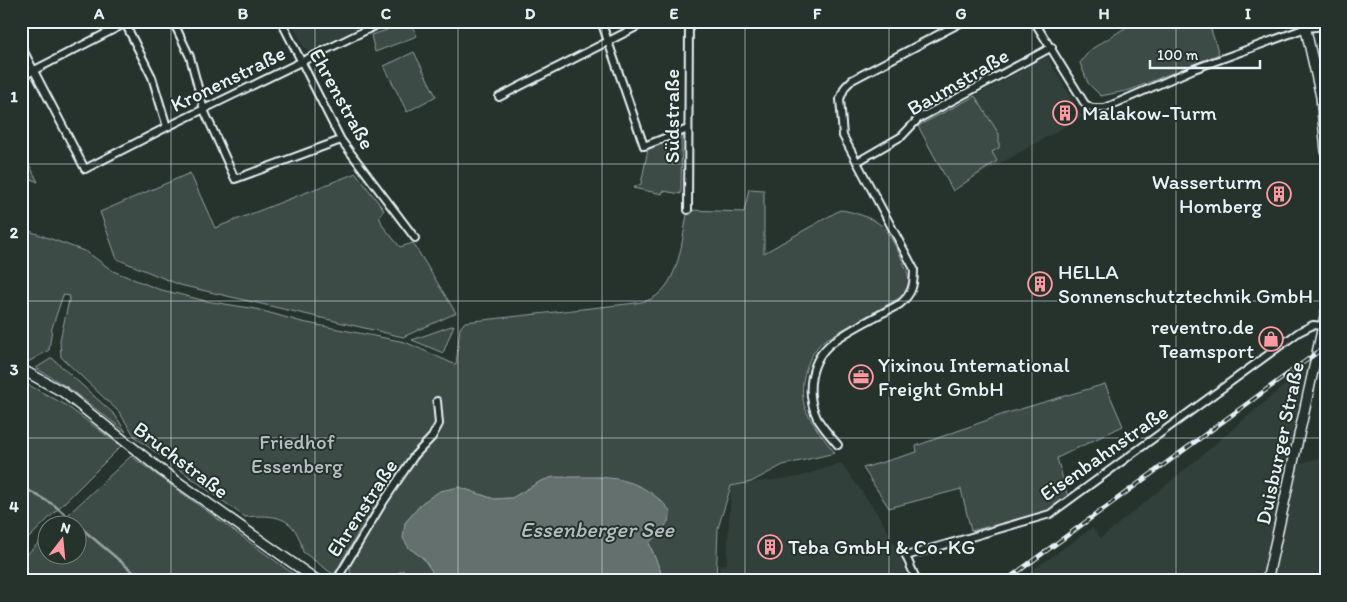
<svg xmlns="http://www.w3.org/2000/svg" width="1347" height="602" font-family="Itim,sans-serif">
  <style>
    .built { fill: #333f3a }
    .green { fill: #3e4b47; stroke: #939ea0 }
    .water { fill: #636f6d; stroke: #98a3a5 }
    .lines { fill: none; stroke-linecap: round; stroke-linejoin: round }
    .stream { stroke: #98a3a5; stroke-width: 2.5 }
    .street-casing { stroke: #e8f1f8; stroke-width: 10 }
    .secondary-casing { stroke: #e8f1f8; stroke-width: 12 }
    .street { stroke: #26332d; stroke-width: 6 }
    .secondary { stroke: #26332d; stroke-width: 9 }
    .rail-casing { stroke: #e8f1f8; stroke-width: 4.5 }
    .rail { stroke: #26332d; stroke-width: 2.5; stroke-dasharray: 8; stroke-linecap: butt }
    .grid { fill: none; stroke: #e8f1f8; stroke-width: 1; stroke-opacity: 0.55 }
    .labels { text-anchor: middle; stroke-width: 4; stroke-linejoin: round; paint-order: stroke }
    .street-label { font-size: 21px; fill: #e8f1f8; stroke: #26332d }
    .poi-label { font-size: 21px; fill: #e8f1f8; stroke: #26332d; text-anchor: start }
    .park-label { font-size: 21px; fill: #b5bfc3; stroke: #26332d }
    .water-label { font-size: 22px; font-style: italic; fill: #b3bdc0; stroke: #26332d }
    .neatline { fill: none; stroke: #e8f1f8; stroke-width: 2 }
    .grid-label { font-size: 16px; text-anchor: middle; font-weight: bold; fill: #e8f1f8 }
  </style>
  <rect width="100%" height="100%" fill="#26332d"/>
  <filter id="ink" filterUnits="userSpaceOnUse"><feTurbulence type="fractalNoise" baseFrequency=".02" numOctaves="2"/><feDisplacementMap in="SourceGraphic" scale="10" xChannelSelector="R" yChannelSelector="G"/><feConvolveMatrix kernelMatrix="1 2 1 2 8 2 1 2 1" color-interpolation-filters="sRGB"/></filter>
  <g filter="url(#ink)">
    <g class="built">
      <polygon points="291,21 373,21 309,51 304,47"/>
      <polygon points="1047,56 1082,117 955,189 920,127"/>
      <polygon points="1306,367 1284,471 1307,461 1326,457 1326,581 1018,581 1092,528 1101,538 1188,467"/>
      <polygon points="841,463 880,517 899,553 909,581 721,581 719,566 727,564 731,485 799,477"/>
    </g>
    <g class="green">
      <polygon points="392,21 395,28 412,26 417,36 375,52 371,35 387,30 386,23"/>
      <polygon points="1136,21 1208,21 1219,54 1130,90 1101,96 1088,83 1080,63 1090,50"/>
      <polygon points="414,52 436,96 407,112 384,66"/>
      <polygon points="975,96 999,134 999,148 992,152 997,161 953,191 918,126"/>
      <polygon points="682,134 681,194 663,191 662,194 633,188 641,184 648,149"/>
      <polygon points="21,148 38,182 21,175"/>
      <polygon points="190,173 215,228 356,173 384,210 379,216 383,226 400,247 413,243 456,313 403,337 180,285 117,259 100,212"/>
      <path d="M749 189 764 190V253L840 210C852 211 872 218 881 225 889 231 910 272 909 281 908 288 904 293 899 298L823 341C806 357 797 388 806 410 813 426 825 440 835 453L783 465 751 482 731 486 718 528 716 581H661L660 570 649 543 666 524 601 477 541 481 512 498 494 499 459 487 423 502 405 523 409 548 423 558 432 571 430 581H411L403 570 384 581H351L350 566 390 498 421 455 414 449 360 530 334 575 303 552C296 516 276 514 245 517L136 438 119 412 61 357 60 340 70 296 63 295 52 328 49 350 28 362 21 358V228L87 252 113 271 158 289 206 301 256 309 302 322 405 342 456 365 460 328 465 322 636 303C641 302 647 301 651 299 680 285 682 237 688 210L744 212Z"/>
      <polygon points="454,325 443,353 412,340"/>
      <polygon points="52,358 115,415 126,432 67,387 36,368"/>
      <polygon points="21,381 64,404 121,446 21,546"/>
      <polygon points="1105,384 1123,426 1057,458 1068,497 1048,511 971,531 961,489 889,508 863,468 917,452 916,446 1004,414"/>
      <polygon points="131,456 303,581 21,581 21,560 47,535 48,554 78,554 78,524 58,524"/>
    </g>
    <path class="water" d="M553 477C594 478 627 471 660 500 664 504 671 509 670 516 668 526 656 535 649 543L660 570 661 581H430L432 571 423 558 409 548 403 538 405 523 423 502 440 491 459 487 494 499 512 498 541 481Z"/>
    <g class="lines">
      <polyline class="stream" points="21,486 54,505 139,577 140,581"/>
      <g class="street-casing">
        <g id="street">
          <polyline points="110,21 114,29"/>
          <polyline points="173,21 190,57 204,110 235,179 341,140"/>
          <polyline points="281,21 341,140 415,238"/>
          <polyline points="601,21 644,146 688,129"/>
          <polyline points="1034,21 1085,104 1092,108 1105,108 1194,69 1306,28 1326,26"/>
          <polyline points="125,23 152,77 167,127"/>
          <polyline points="21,46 85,169 167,127 385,21"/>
          <polyline points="21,77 130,21"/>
          <polyline points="499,97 648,21"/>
          <polyline points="857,162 902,136 918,119 1052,47"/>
          <polyline points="688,210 689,21"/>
          <path d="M838 445C831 437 823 428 817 418 805 392 810 359 833 342 853 327 878 316 900 304 912 294 914 286 914 269L843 136 840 99 845 87 852 80 964 21"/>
          <polyline points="336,581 382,504 414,456 432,437 439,424 437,401"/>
          <polyline points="917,581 906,556 1050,514 1299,332 1313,325 1323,326"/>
        </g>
      </g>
      <g class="secondary-casing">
        <g id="secondary">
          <polyline points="1304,21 1321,97 1326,151"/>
          <polyline points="21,369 63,392 161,470 318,581"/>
          <polyline points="1267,581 1326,312"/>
        </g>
      </g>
      <use href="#street" class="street"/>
      <use href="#secondary" class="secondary"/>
      <g class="rail-casing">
        <polyline id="rail" points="1005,581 1326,346"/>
      </g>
      <use href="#rail" class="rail"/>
    </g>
  </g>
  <path class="grid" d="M171 21V581M315 21V581M458 21V581M602 21V581M745 21V581M889 21V581M1032 21V581M1176 21V581M21 164H1326M21 301H1326M21 438H1326"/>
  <defs>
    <g id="building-ring" transform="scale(1.25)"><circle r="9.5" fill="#26332d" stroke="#ff9aa2" stroke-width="1.5"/><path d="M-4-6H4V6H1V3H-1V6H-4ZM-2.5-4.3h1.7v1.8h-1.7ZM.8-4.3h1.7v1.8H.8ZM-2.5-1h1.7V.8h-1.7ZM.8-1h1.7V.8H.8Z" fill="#ff9aa2"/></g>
    <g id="shop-ring" transform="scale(1.25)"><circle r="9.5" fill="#26332d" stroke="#ff9aa2" stroke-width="1.5"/><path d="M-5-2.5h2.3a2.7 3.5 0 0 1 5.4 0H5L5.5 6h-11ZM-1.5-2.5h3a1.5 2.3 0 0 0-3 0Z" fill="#ff9aa2"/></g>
    <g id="office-ring" transform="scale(1.25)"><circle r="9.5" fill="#26332d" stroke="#ff9aa2" stroke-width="1.5"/><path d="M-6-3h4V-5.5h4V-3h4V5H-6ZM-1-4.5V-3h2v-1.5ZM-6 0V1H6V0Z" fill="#ff9aa2"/></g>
  </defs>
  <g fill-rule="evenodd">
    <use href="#building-ring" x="1065" y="113"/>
    <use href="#building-ring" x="1279" y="194"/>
    <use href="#building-ring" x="1040" y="284"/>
    <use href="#shop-ring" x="1271" y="339"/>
    <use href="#office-ring" x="861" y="377"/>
    <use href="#building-ring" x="770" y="547"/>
  </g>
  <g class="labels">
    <g class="street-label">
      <text transform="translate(228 79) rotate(-26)" y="7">Kronenstraße</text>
      <text transform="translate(958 82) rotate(-30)" y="7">Baumstraße</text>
      <text transform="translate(342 99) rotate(61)" y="7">Ehrenstraße</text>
      <text transform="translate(672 116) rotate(-90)" y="7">Südstraße</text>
      <text transform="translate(1280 443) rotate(-78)" y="7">Duisburger Straße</text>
      <text transform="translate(1104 453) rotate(-35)" y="7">Eisenbahnstraße</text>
      <text transform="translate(181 460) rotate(37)" y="7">Bruchstraße</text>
      <text transform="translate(362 508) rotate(-57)" y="7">Ehrenstraße</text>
    </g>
    <g class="poi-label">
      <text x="1082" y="120">Malakow-Turm</text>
      <text x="1262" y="189" text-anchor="end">Wasserturm<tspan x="1262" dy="24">Homberg</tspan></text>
      <text x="1058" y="279">HELLA<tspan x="1058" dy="24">Sonnenschutztechnik GmbH</tspan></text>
      <text x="1254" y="334" text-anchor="end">reventro.de<tspan x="1254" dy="24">Teamsport</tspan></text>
      <text x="878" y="372">Yixinou International<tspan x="878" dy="24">Freight GmbH</tspan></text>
      <text x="788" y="554">Teba GmbH &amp; Co. KG</text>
    </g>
    <g class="park-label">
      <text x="297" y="449">Friedhof<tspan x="297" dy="24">Essenberg</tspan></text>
    </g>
    <g class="water-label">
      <text x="597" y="537">Essenberger See</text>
    </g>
  </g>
  <rect width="1347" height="602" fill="none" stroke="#26332d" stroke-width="55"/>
  <g transform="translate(62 540) rotate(16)"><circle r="24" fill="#26332d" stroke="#747f7e"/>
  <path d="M0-4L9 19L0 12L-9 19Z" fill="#ff9aa2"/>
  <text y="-8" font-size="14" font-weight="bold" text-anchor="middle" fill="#e8f1f8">N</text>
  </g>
  <path d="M1150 60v8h110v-8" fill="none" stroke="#e8f1f8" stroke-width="2.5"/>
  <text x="1157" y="60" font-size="15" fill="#e8f1f8" stroke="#26332d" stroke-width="4" paint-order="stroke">100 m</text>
  <rect x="28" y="28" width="1292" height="546" class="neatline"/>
  <g class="grid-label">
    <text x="99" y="19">A</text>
    <text x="243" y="19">B</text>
    <text x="386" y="19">C</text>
    <text x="530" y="19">D</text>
    <text x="674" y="19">E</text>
    <text x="817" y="19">F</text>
    <text x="961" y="19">G</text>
    <text x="1104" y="19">H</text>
    <text x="1248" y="19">I</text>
    <text x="14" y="102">1</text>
    <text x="14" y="238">2</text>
    <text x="14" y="375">3</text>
    <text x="14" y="512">4</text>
  </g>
</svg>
